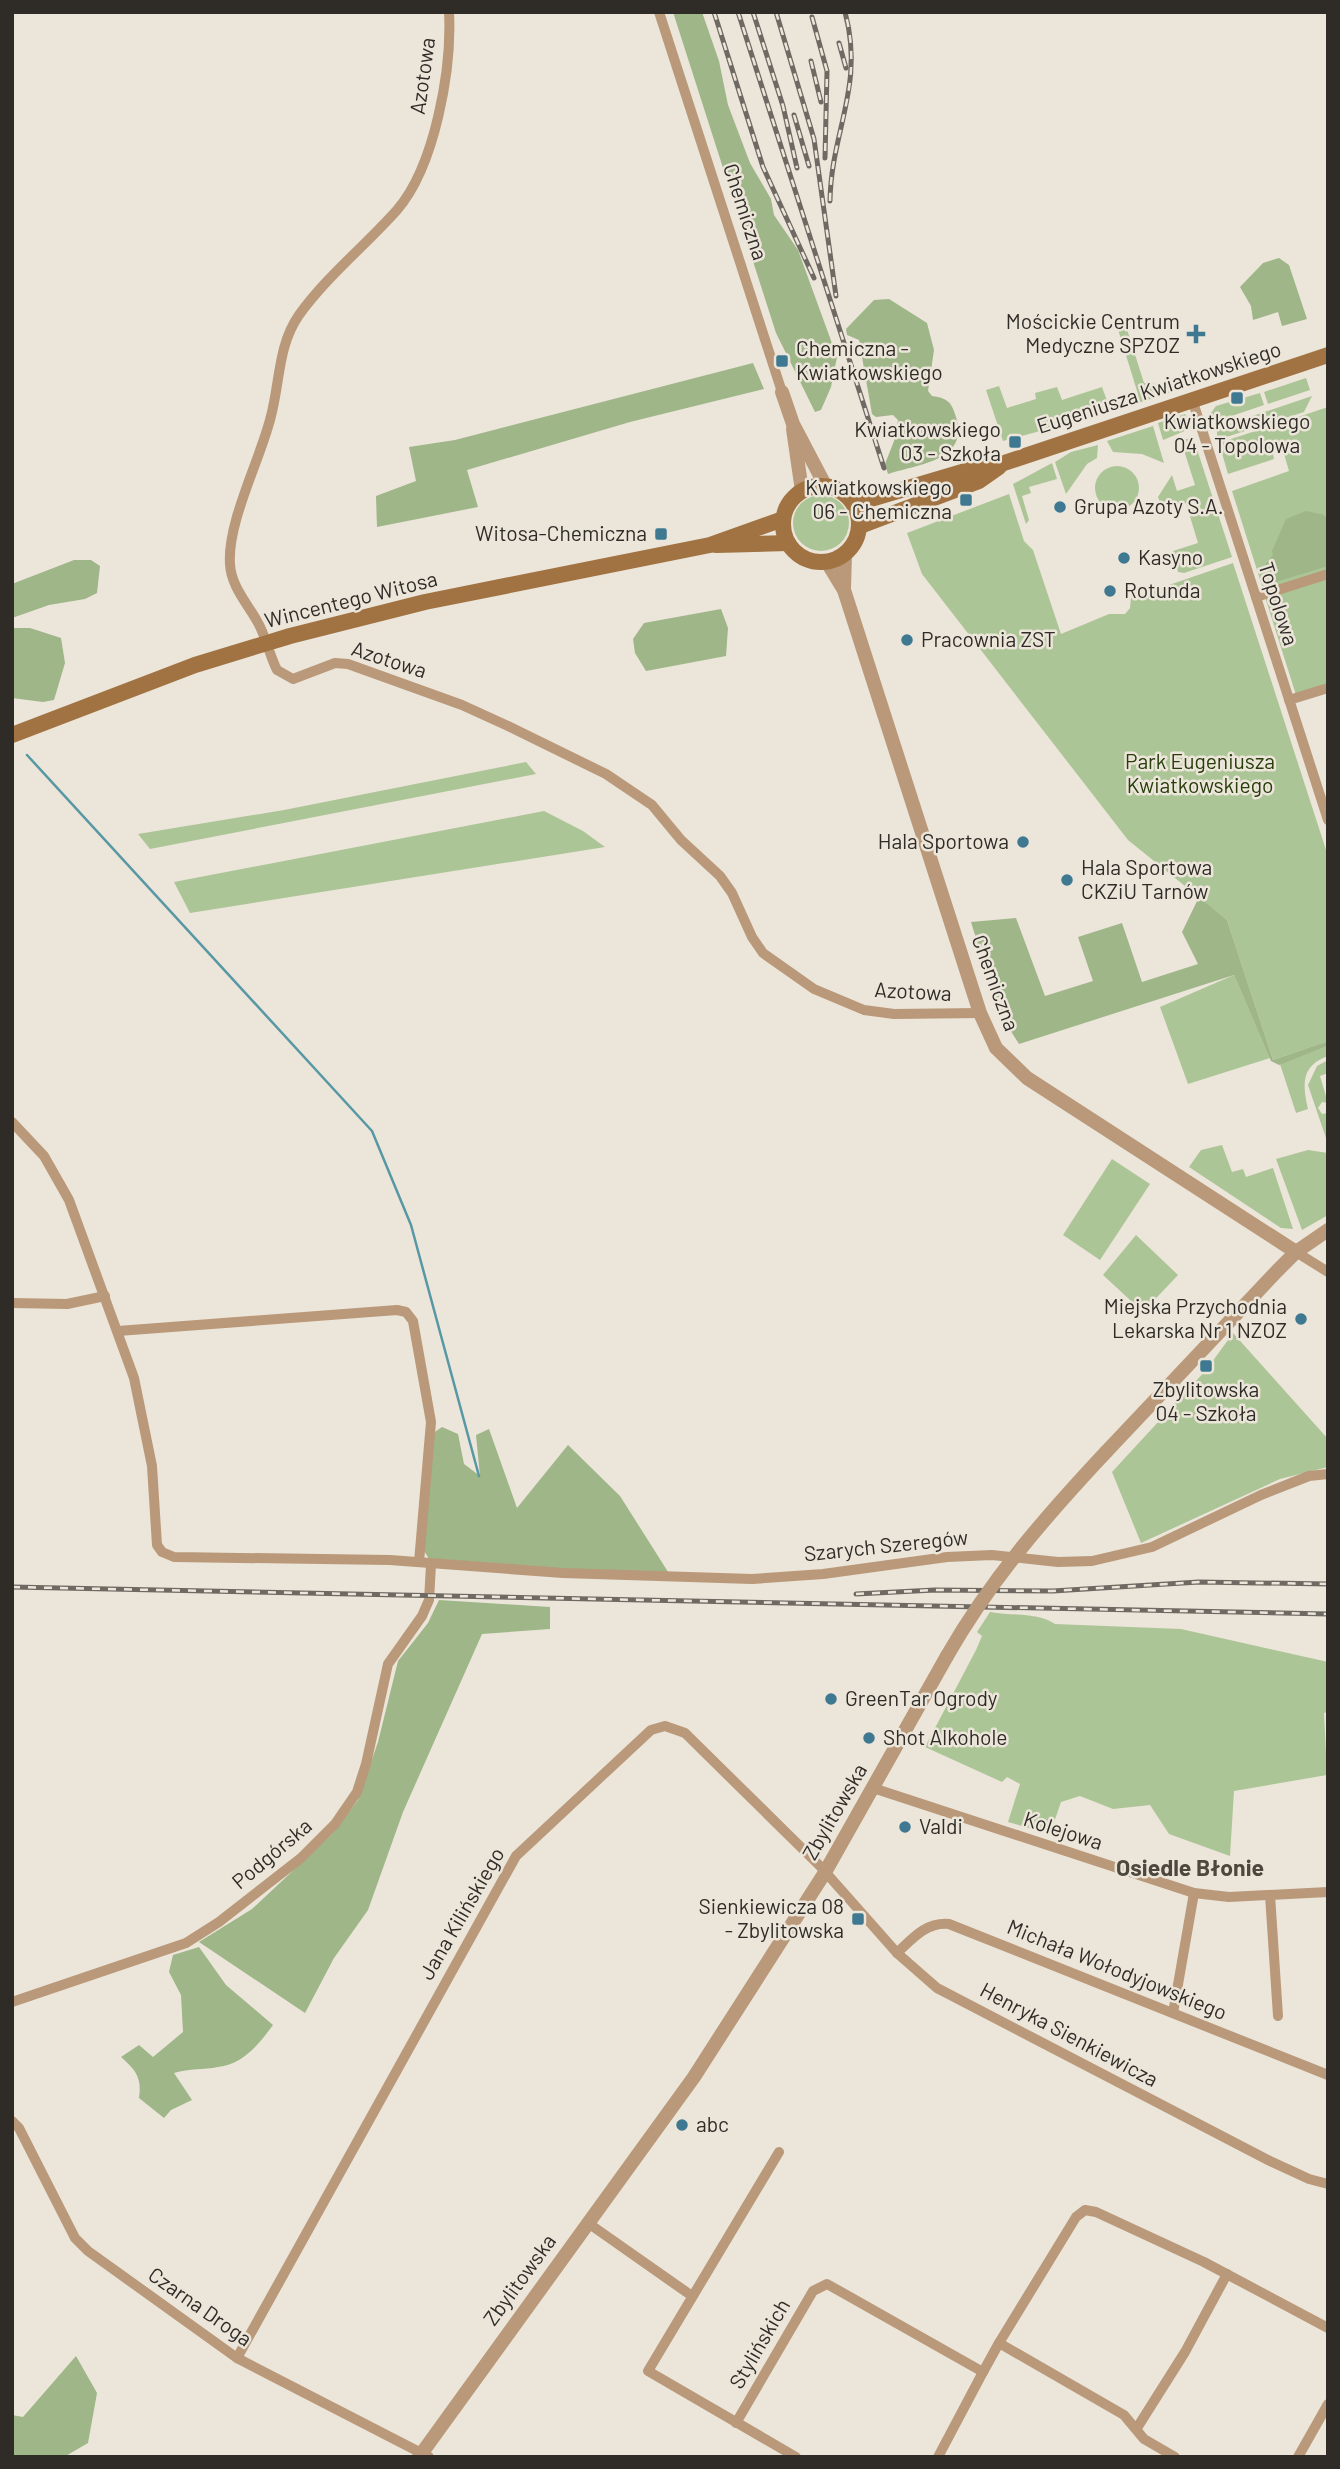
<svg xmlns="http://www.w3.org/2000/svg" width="1340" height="2469" font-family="Barlow,sans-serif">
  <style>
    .green { fill: #acc596 }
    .forest { fill: #9eb688 }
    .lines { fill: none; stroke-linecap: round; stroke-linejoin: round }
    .stream { stroke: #5798a4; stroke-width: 2.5 }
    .minor { stroke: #b99979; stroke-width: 10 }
    .tertiary { stroke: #b99979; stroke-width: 14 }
    .secondary { stroke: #a17342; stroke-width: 16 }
    .rail-casing { stroke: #6e6a63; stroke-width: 5 }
    .rail { stroke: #ece5da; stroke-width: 2.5; stroke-dasharray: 8; stroke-linecap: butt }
    .tertiary-bridge { stroke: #b99979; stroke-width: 14 }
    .poi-dot { fill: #3e7891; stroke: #ece5da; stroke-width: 2.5 }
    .labels { text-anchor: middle; stroke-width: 5; stroke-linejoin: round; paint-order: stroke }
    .street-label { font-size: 21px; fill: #2f2c28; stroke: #ece5da }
    .poi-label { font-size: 21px; fill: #2f2c28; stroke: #ece5da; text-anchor: start }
    .park-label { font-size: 21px; fill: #273d0a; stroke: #ece5da }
    .neighbourhood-label { font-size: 23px; font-weight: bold; fill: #4d483e; stroke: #ece5da }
  </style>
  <rect width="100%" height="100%" fill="#ece5da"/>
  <g class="green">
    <polygon points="1133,317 1135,323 1126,326 1144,383 1157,384 1160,391 1179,385 1177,378 1180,377 1187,387 1135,404 1133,397 1138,394 1116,323"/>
    <polygon points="1306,378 1310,390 1268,404 1264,392"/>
    <polygon points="999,386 1007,408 1036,399 1035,393 1057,387 1062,400 1102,387 1111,412 1003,441 986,390"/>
    <polygon points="1260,393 1264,405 1214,422 1211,413 1216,406"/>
    <polygon points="1312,396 1304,412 1217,440 1217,428"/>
    <polygon points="1328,407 1328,572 1264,592 1232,491 1289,471 1282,447 1272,449 1274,459 1228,474 1219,443"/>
    <polygon points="1185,414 1192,428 1163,440 1158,423"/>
    <polygon points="1153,426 1164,463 1142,454 1113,452 1107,441"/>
    <polygon points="1193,437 1232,557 1184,573 1178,572 1173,551 1198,543 1186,503 1163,510 1158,497 1172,475 1177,491 1195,485 1181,441"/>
    <polygon points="1098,445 1097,458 1087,464 1066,494 1055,462 1071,452"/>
    <polygon points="1052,463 1057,479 1029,487 1031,493 1022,496 1029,520 1026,524 1013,484"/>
    <circle cx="1117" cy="488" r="22"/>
    <polygon points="1009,494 1024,541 1033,550 1061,634 1109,614 1125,614 1130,608 1131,598 1233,563 1328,856 1328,1041 1273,1060 1227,920 1128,840 922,574 907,533"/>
    <circle cx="821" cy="523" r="28"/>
    <polygon points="1328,577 1328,684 1296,695 1265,597"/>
    <polygon points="526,762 536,774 150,849 138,834 284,810"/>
    <polygon points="544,811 583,831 605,847 190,913 174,882"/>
    <polygon points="1234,975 1270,1058 1188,1084 1160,1007"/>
    <path d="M1328 1046V1056C1300 1066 1303 1085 1308 1109L1296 1113 1280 1064Z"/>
    <polygon points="1328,1060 1328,1073 1320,1076 1328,1103 1322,1102 1318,1108 1322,1114 1328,1113 1328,1144 1308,1085 1317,1066"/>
    <polygon points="1222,1145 1232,1172 1243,1169 1246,1177 1273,1168 1293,1229 1281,1228 1189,1167 1201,1150"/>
    <polygon points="1308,1150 1328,1153 1328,1215 1302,1230 1276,1159"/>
    <polygon points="1112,1159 1150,1184 1100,1260 1063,1235"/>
    <polygon points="1136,1235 1178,1275 1143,1312 1103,1275"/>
    <polygon points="1233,1333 1328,1439 1328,1467 1280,1479 1141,1543 1112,1472 1207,1369"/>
    <path d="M990 1612C1011 1616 1038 1612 1055 1624L1181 1629 1328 1662V1712L1324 1713 1327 1775 1234 1791 1230 1856 1169 1834 1150 1805 1113 1809 1080 1796 1061 1802 1050 1834 1008 1822 1020 1784 1007 1777 1002 1782 925 1747 976 1650 982 1636 977 1632Z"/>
  </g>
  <g class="forest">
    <polygon points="673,12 702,12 719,61 728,105 750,163 771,199 774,215 798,250 837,357 831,387 821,410 815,412 776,333"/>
    <polygon points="1279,258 1289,265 1307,319 1282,326 1278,312 1253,320 1251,306 1240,287 1263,263"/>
    <path d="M889 299 927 323 934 350 928 391 932 396C946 398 951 401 955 414 971 460 923 463 888 474L885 464 894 441 898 420 893 415 876 417 872 414 859 340 847 335 846 329 874 300Z"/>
    <polygon points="753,363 764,389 630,422 467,470 478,507 377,527 376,496 416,481 409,447 455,440"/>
    <polygon points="1306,511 1324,515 1328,520 1328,566 1269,584 1270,569 1265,565 1273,555 1272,551 1286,519"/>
    <polygon points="74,560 91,560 100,566 97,593 85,599 49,605 12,618 12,584"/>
    <polygon points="721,609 728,628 726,656 646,671 635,653 633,639 644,623"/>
    <polygon points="12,628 30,628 61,638 65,663 54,700 43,702 12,698"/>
    <polygon points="1199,897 1227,920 1273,1060 1328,1041 1328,1046 1279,1065 1271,1061 1234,975 1019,1044 999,1012 971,922 1016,918 1045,996 1093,981 1078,937 1122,923 1142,982 1198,964 1182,932"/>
    <polygon points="442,1427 458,1434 464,1464 480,1476 476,1435 489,1429 517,1508 568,1445 620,1496 670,1575 554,1570 429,1559 423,1549 432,1434"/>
    <polygon points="439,1600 550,1607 550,1629 482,1634 403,1812 368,1910 334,1958 305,2013 199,1942 252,1909 332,1834 358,1800 378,1742 398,1661 428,1623"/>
    <path d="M199 1947 226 1985 273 2025C259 2044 243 2064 218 2067 203 2070 190 2068 174 2073L192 2100 171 2110 164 2118 139 2098C142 2078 136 2070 121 2057L139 2045 153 2057 183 2032 181 1995 169 1972 173 1955Z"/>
    <polygon points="76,2356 97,2393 88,2443 64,2457 12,2457 12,2415 23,2417"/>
  </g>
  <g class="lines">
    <polyline class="stream" points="27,755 372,1131 411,1225 479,1476"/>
    <g class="minor">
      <path d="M449 12C452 69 435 166 397 210 366 245 327 276 299 315 278 345 280 382 271 416 261 458 227 522 230 564 231 586 247 603 257 621 266 636 269 654 277 670L293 679 335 663 348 664 462 705 508 726 606 774 652 805 681 840 720 876 732 893 752 937 763 953 814 989 864 1010 894 1014 980 1013"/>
      <polyline points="659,12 782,392"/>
      <polyline points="1192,399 1328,820"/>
      <polyline points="1256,597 1328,574"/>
      <polyline points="1289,700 1328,688"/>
      <polyline points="12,1122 44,1156 69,1200 134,1378 152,1466 157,1545 162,1552 174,1557 390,1560 563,1573 752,1579 823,1574 947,1557 992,1555 1058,1562 1092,1561 1152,1547 1261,1495 1309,1476 1328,1474"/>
      <polyline points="1296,1252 1328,1272"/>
      <polyline points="12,1303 67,1304 105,1296"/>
      <polyline points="118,1331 397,1310 406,1312 413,1321 431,1422 419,1562"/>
      <polyline points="873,1788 1194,1893 1229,1897 1328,1892"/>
      <polyline points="1270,1895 1278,2016"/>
      <path d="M897 1953C913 1938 926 1922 949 1924L1328 2075"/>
      <polyline points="12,2002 186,1943 219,1922 301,1858 335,1824 357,1792 366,1764 388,1664 422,1616 429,1600 431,1565"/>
      <polyline points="1173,2013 1194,1893"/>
      <polyline points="12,2121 19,2128 75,2238 88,2251 237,2358 429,2457"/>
      <polyline points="779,2152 648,2371 796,2457"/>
      <polyline points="588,2223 692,2296"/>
      <polyline points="999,2343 1076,2217 1085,2210 1096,2212 1204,2262 1328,2328"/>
      <polyline points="237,2358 516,1856 651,1730 665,1726 685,1733 820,1866 897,1953 937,1988 1270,2161 1309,2179 1328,2184"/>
      <polyline points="736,2423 813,2291 827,2284 983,2372 999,2343 1124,2415 1144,2439 1175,2457"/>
      <polyline points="1137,2428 1185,2352 1227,2274"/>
      <polyline points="938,2457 983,2372"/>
      <polyline points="1298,2457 1328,2404"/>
    </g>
    <g class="tertiary">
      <polyline points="782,392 793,424 825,485"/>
      <polyline points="793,429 802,491"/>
      <polyline points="827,562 844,590 980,1013 996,1048 1027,1078 1296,1252"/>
      <polyline points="844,588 845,554"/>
      <polyline points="1106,1452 1277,1271 1296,1252 1328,1230"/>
      <polyline points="419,2457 694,2077 824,1874 947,1656"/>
    </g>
    <g class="secondary">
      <circle cx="821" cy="524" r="38"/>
      <polyline points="854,504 969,470 1004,463 1328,355"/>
      <polyline points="860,526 979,481 999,467"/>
      <polyline points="716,545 788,543"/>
      <polyline points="12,735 195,665 290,636 425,602 710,545 783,519"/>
    </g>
    <g class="rail-casing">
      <g id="rail">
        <polyline points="714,12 763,167 814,278"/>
        <polyline points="738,12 884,468"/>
        <polyline points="753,12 783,106 797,168"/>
        <polyline points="776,12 814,139 836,296"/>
        <polyline points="812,17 827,71 825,158"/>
        <polyline points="839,43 846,68"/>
        <polyline points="811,61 821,102"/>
        <polyline points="794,115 809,166"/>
        <path d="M830 201C831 131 865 86 845 12"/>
        <polyline points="12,1587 1328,1614"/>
        <polyline points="856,1594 935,1590 1053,1591 1199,1582 1328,1584"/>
      </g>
    </g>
    <use href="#rail" class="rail"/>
    <path class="tertiary-bridge" d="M947 1656C991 1579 1046 1516 1106 1452"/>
  </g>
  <g class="poi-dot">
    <path d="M1192.5 323.5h7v7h7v7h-7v7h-7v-7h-7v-7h7z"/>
    <rect x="775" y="354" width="14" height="14" rx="3.5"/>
    <rect x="1230" y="391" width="14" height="14" rx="3.5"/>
    <rect x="1008" y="435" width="14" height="14" rx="3.5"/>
    <rect x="959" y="493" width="14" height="14" rx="3.5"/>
    <circle cx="1060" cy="507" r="7"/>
    <rect x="654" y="527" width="14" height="14" rx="3.5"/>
    <circle cx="1124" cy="558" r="7"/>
    <circle cx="1110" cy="591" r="7"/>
    <circle cx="907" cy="640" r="7"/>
    <circle cx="1023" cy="842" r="7"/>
    <circle cx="1067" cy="880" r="7"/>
    <circle cx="1301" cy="1319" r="7"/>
    <rect x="1199" y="1359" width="14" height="14" rx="3.5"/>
    <circle cx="831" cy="1699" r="7"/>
    <circle cx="869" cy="1738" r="7"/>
    <circle cx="905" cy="1827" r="7"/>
    <rect x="851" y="1912" width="14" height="14" rx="3.5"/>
    <circle cx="682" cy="2125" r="7"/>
  </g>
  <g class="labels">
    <g class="street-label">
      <text transform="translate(423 76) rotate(-82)" y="7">Azotowa</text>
      <text transform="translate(745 212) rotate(72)" y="7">Chemiczna</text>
      <text transform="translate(1159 388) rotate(-18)" y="7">Eugeniusza Kwiatkowskiego</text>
      <text transform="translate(351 600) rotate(-14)" y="7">Wincentego Witosa</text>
      <text transform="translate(1278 604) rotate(72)" y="7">Topolowa</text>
      <text transform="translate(389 660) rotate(18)" y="7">Azotowa</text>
      <text transform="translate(995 983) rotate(70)" y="7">Chemiczna</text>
      <text transform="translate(913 992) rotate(3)" y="7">Azotowa</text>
      <text transform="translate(886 1546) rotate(-6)" y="7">Szarych Szeregów</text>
      <text transform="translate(835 1812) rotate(-60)" y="7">Zbylitowska</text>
      <text transform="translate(1063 1831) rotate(18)" y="7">Kolejowa</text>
      <text transform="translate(272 1854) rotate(-40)" y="7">Podgórska</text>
      <text transform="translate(462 1914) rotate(-60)" y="7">Jana Kilińskiego</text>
      <text transform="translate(1117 1970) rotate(22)" y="7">Michała Wołodyjowskiego</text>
      <text transform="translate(1069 2035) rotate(28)" y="7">Henryka Sienkiewicza</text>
      <text transform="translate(520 2280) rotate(-54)" y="7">Zbylitowska</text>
      <text transform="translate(200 2307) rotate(35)" y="7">Czarna Droga</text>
      <text transform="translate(760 2344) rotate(-60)" y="7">Stylińskich</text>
    </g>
    <g class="poi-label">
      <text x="1180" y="329" text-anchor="end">Mościckie Centrum<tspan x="1180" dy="24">Medyczne SPZOZ</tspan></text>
      <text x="796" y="356">Chemiczna -<tspan x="796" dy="24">Kwiatkowskiego</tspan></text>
      <text x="1237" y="429" text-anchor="middle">Kwiatkowskiego<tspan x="1237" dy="24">04 - Topolowa</tspan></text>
      <text x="1001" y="437" text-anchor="end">Kwiatkowskiego<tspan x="1001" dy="24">03 - Szkoła</tspan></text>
      <text x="952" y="495" text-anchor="end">Kwiatkowskiego<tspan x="952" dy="24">06 - Chemiczna</tspan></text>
      <text x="1074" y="514">Grupa Azoty S.A.</text>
      <text x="647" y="541" text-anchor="end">Witosa-Chemiczna</text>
      <text x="1138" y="565">Kasyno</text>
      <text x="1124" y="598">Rotunda</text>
      <text x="921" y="647">Pracownia ZST</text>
      <text x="1009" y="849" text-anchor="end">Hala Sportowa</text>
      <text x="1081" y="875">Hala Sportowa<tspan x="1081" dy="24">CKZiU Tarnów</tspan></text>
      <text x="1287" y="1314" text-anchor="end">Miejska Przychodnia<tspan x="1287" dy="24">Lekarska Nr 1 NZOZ</tspan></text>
      <text x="1206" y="1397" text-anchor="middle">Zbylitowska<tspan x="1206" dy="24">04 - Szkoła</tspan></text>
      <text x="845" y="1706">GreenTar Ogrody</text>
      <text x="883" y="1745">Shot Alkohole</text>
      <text x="919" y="1834">Valdi</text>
      <text x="844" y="1914" text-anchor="end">Sienkiewicza 08<tspan x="844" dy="24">- Zbylitowska</tspan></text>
      <text x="696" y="2132">abc</text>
    </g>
    <g class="park-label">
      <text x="1200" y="769">Park Eugeniusza<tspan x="1200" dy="24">Kwiatkowskiego</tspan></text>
    </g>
    <g class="neighbourhood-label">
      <text x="1190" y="1876">Osiedle Błonie</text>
    </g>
  </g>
  <rect width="1340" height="2469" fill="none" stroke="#2f2c28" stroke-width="28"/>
</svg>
